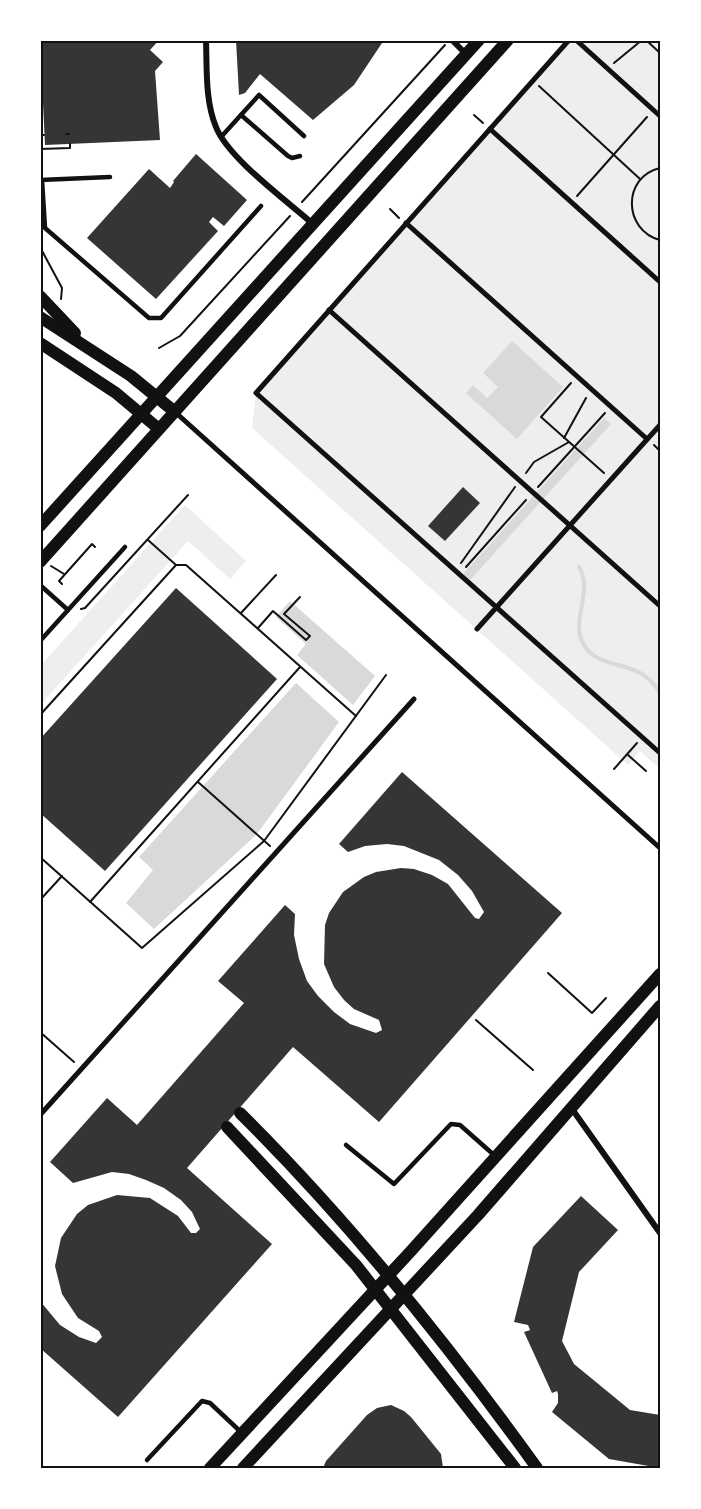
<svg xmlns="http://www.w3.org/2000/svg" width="701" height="1509" font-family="Jost,sans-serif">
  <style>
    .green { fill: #eee }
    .water { fill: #d9d9d9 }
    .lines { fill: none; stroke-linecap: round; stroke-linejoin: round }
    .stream { stroke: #d9d9d9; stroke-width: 4 }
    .building { fill: #353535 }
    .path { stroke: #111; stroke-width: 2 }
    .service { stroke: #111; stroke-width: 4.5 }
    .pedestrian { stroke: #111; stroke-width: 5 }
    .minor { stroke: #111; stroke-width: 6 }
    .secondary { stroke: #111; stroke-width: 12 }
    .neatline { fill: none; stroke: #111; stroke-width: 2 }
  </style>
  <rect width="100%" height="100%" fill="#fff"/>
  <g class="green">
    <polygon points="569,41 660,41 660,769 640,751 628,765 252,428 256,393"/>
    <polygon points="185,505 246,561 230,579 188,541 41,704 41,665"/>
  </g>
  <g class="water">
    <polygon points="512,341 563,387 517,439 466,393 473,385 487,398 498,387 483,373"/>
    <polygon points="604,418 611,424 470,580 463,574"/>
    <polygon points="290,601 375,676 353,705 297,655 306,644 276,617"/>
    <polygon points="296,683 339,722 257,834 154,929 126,903 153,870 139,857"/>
  </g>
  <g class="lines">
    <path class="stream" d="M579 567C595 593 567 623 586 648 604 672 639 657 660 693"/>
  </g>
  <g class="building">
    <polygon points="40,40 159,40 150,50 163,62 155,71 160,140 45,145"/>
    <polygon points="236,40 384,40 354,85 313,120 260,74 245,93 239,95"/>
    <polygon points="196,154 247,200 224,226 213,217 209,222 218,231 156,299 87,238 149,169 170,188 174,182 173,181"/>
    <polygon points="463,487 480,503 445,541 428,526"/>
    <polygon points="176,588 277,679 105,871 40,813 40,739"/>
    <polygon points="402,772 562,913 379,1122 293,1047 187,1168 272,1244 118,1417 40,1348 40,1301 60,1325 79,1337 96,1343 102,1337 99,1331 78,1318 62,1294 55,1266 61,1238 77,1214 88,1205 117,1195 150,1198 178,1216 191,1233 196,1233 200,1229 192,1212 181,1200 164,1188 146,1180 129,1174 112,1172 73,1183 50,1162 107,1098 137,1125 244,1003 218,981 285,905 295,914 294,935 299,959 307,981 318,996 334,1012 350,1024 376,1033 382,1030 379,1020 354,1009 344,1000 334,987 324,964 325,925 329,913 343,892 364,877 376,872 401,868 414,869 432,875 448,884 475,918 479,919 484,912 472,891 458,875 439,860 404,846 387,844 365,846 348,852 339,844"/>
    <polygon points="581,1196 618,1230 579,1272 562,1341 574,1364 630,1410 660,1415 660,1468 609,1459 552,1412 558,1403 558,1394 557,1391 552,1393 524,1332 530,1330 528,1325 514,1322 533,1247"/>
    <polygon points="391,1405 404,1411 411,1417 441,1454 443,1468 323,1468 326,1461 367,1415 377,1408"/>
  </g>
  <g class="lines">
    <g class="path">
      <polyline points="646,40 660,53"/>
      <polyline points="614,63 642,40"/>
      <polyline points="539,86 640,179"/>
      <polyline points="474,115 483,123"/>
      <polyline points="66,134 69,134"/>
      <polyline points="40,135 44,135"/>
      <polyline points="40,149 70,148 70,144"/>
      <path d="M660 168C622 177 623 230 660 240"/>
      <polyline points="577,196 647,117"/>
      <polyline points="302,202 445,45"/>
      <polyline points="390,209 399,218"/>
      <polyline points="40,247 62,288 61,299"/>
      <polyline points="159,348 180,336 290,216"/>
      <polyline points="571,383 541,417 604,473"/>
      <polyline points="564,438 586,398"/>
      <polyline points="654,445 660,451"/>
      <polyline points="526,473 534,462 569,442"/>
      <polyline points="538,487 605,413"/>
      <polyline points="148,540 176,565"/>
      <polyline points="461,563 515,487"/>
      <polyline points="51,566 64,574"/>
      <polyline points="466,567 526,500"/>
      <polyline points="62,584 59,581 92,544 95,547"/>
      <polyline points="81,609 85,608 188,495"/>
      <polyline points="241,613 276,575"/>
      <polyline points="258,628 273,611 306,640 310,636 284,614 300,597"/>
      <polyline points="40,715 176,565 186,565 356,716"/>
      <polyline points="628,755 646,771"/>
      <polyline points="614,769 637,743"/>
      <polyline points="198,782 270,846"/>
      <polyline points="40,857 142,948 264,841 386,675"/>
      <polyline points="40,900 62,876"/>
      <polyline points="90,902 300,667"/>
      <polyline points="548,973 592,1013 606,998"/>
      <polyline points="476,1020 533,1070"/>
      <polyline points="40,1032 74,1062"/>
    </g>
    <g class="service">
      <polyline points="241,115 288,156 292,158 300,156"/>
      <polyline points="221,137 259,95 304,136"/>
      <polyline points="40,180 110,177"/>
      <polyline points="42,180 45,228 149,318 161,318 261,206"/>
      <polyline points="40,585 68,610"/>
      <polyline points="40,641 125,547"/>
      <polyline points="346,1145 394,1184 451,1124 460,1125 494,1155"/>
      <polyline points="147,1460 202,1401 210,1403 242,1433"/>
    </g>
    <g class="pedestrian">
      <polyline points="569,40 256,393 660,753"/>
      <polyline points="576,40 660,116"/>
      <polyline points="490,129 660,282"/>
      <polyline points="406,223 647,439"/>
      <polyline points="329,310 660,606"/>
      <polyline points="175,412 660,848"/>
      <polyline points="477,629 660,425"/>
      <polyline points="40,1115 414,699"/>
    </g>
    <g class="minor">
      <path d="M206 40C207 68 205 101 216 127 228 158 286 200 313 224"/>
      <polyline points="452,40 466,54"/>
      <polyline points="572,1109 660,1233"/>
    </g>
    <g class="secondary">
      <polyline points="40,296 75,333"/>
      <polyline points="40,317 131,376 175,412"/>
      <polyline points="40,343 116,393 159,429"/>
      <polyline points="40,526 479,40"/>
      <polyline points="40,562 508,40"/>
      <path d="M240 1113C350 1222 447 1343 537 1468"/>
      <polyline points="227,1127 356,1265 515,1468"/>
      <polyline points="210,1468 411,1251 660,974"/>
      <polyline points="243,1468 478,1215 660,1006"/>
    </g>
  </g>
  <rect width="701" height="1509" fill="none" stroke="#ffffff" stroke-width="84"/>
  <rect x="42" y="42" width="617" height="1425" class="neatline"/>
</svg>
